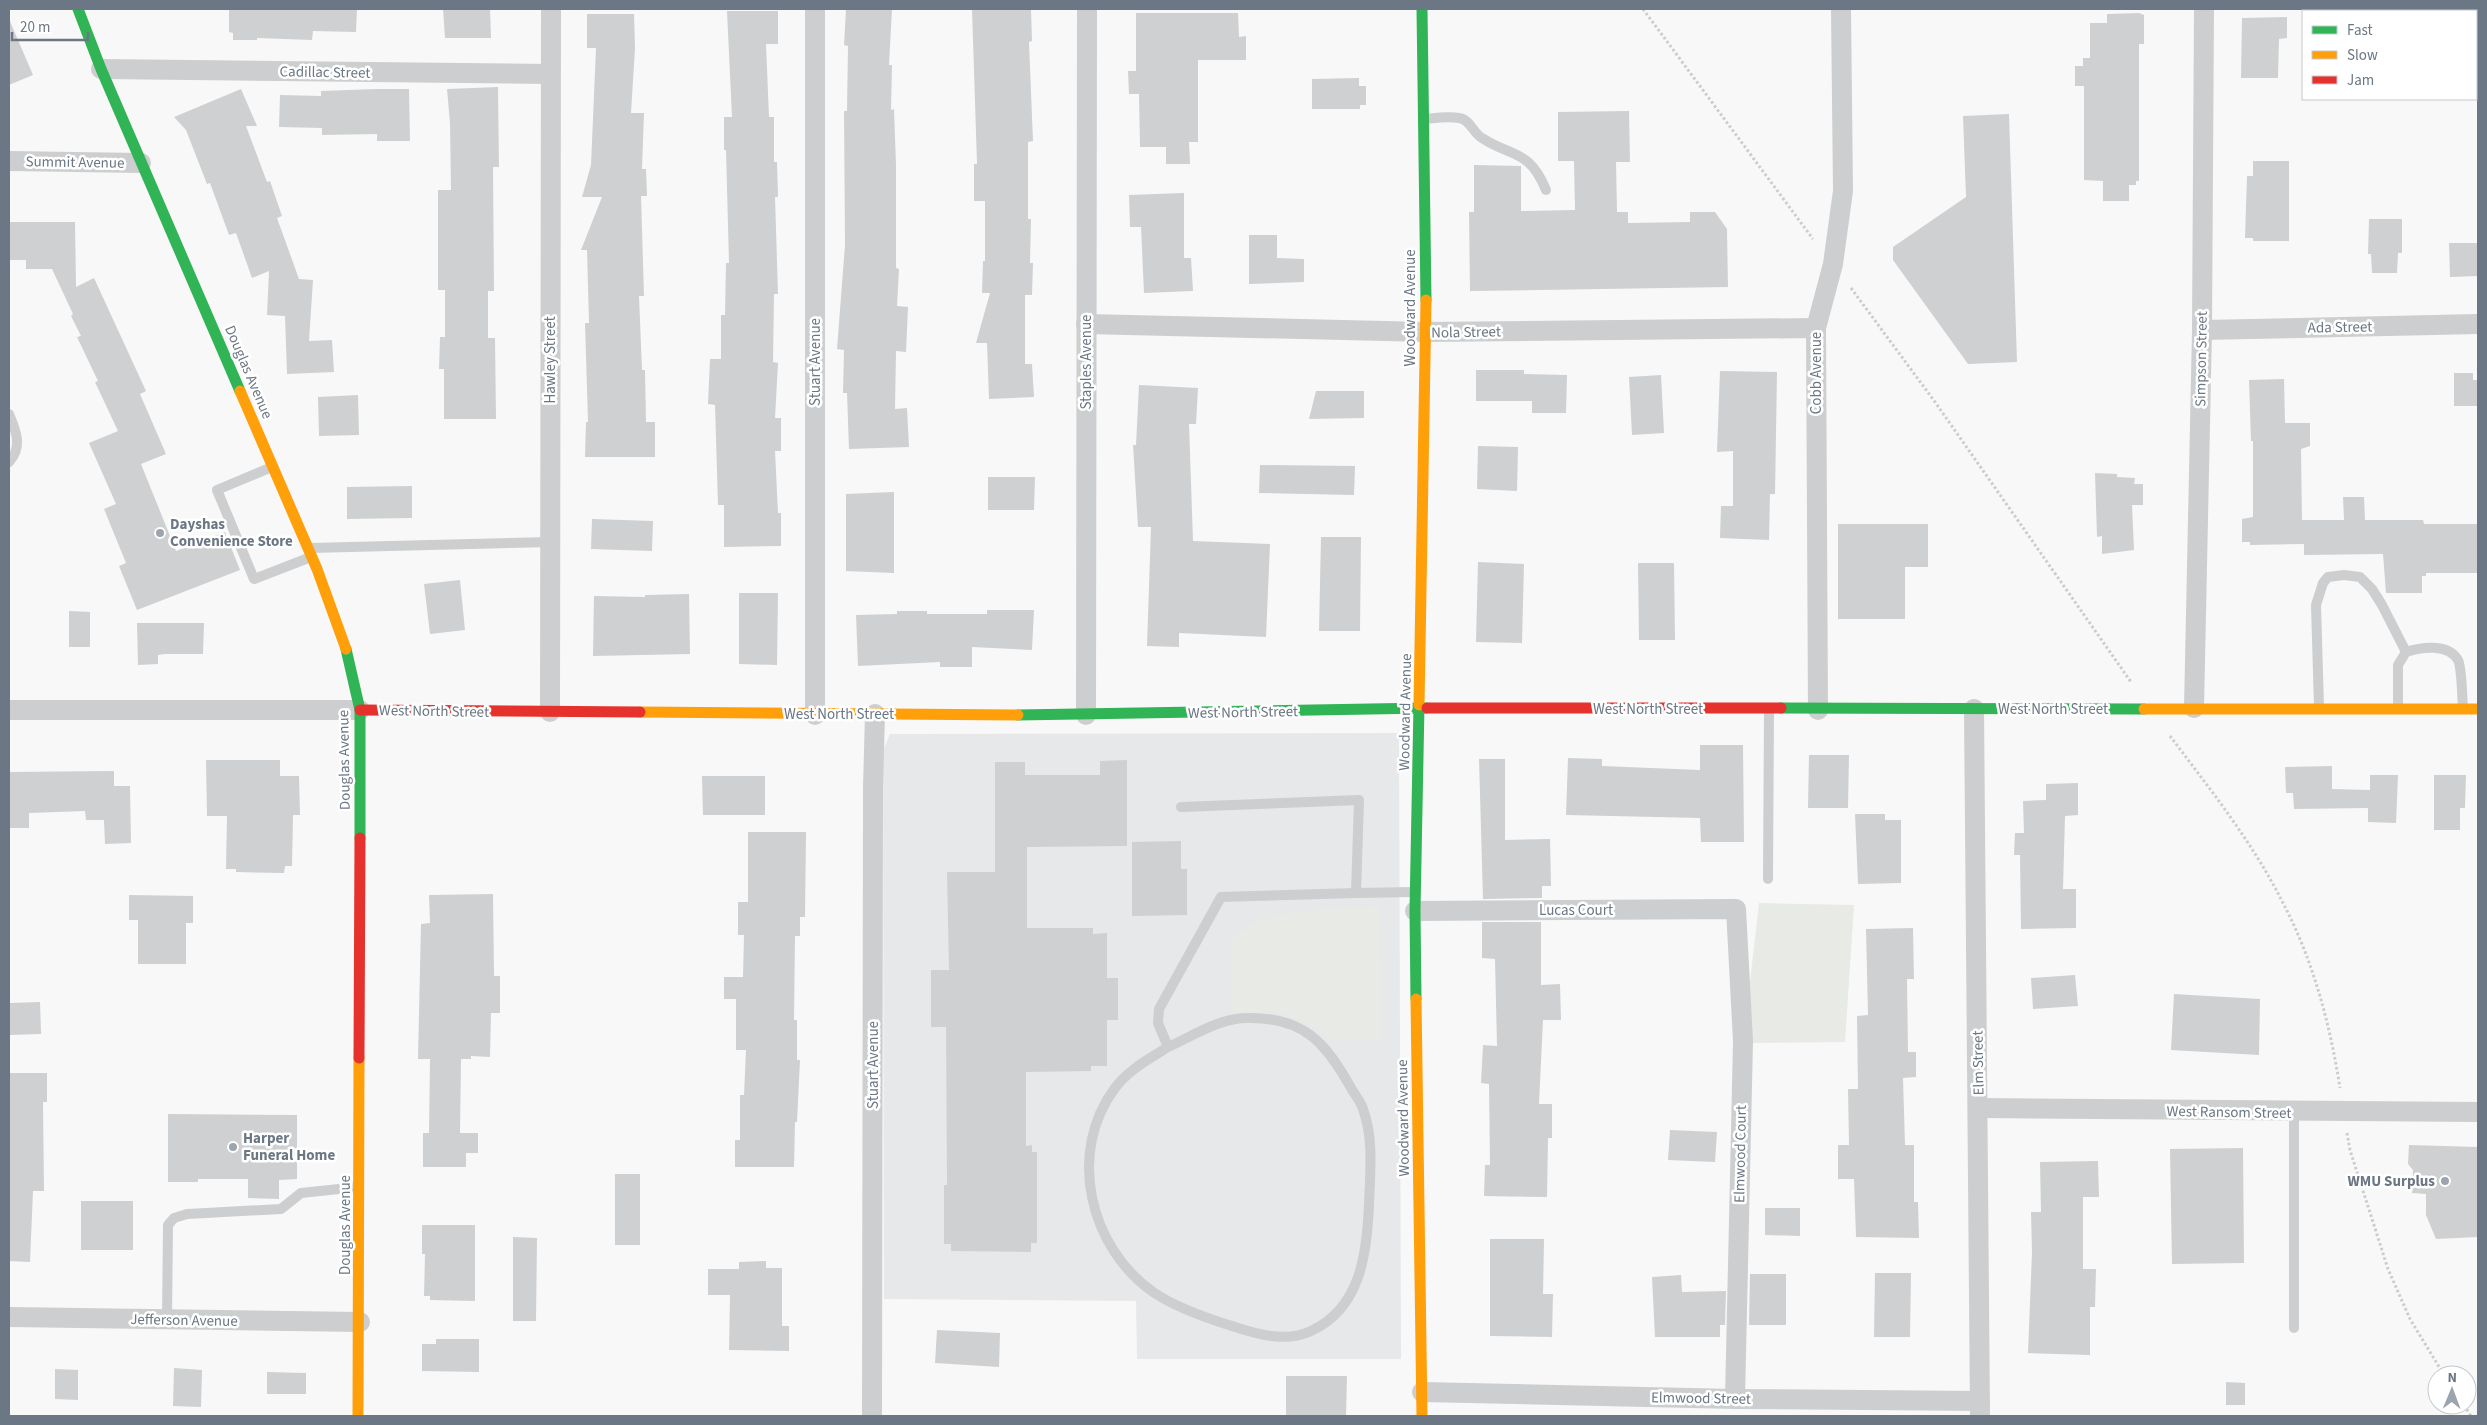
<svg xmlns="http://www.w3.org/2000/svg" width="2487" height="1425" font-family="'Source Sans 3',sans-serif">
  <style>
    .built { fill: #e7e8e9 }
    .green { fill: #e8eae6 }
    .building { fill: #cfd0d1 }
    .lines { fill: none; stroke-linecap: round; stroke-linejoin: round }
    .path { stroke: #cbcccd; stroke-width: 3; stroke-dasharray: 2.5 2.5; stroke-linecap: butt }
    .lane { stroke: #cdcecf; stroke-width: 10 }
    .street { stroke: #cdcecf; stroke-width: 20 }
    .fast { stroke: #30b455; stroke-width: 11 }
    .slow { stroke: #ff9f0a; stroke-width: 11 }
    .jam { stroke: #e5322d; stroke-width: 11 }
    .poi-dot { fill: #9ca4ad; stroke: #fff; stroke-width: 2 }
    .labels { text-anchor: middle; stroke-width: 5; stroke-linejoin: round; paint-order: stroke }
    .street-label { font-size: 15px; fill: #6b7784; stroke: #fff }
    .poi-label { font-size: 15px; font-weight: bold; fill: #6b7784; stroke: #fff; text-anchor: start }
  </style>
  <rect width="100%" height="100%" fill="#f8f8f8"/>
  <polygon class="built" points="1399,733 1401,1359 1137,1359 1136,1301 884,1299 883,751 890,734"/>
  <g class="green">
    <polygon points="1759,903 1854,905 1845,1042 1743,1043"/>
    <path d="M1380 907 1382 1041 1331 1040 1318 1029 1279 1011 1232 1012V939C1240 934 1249 927 1257 922 1281 909 1351 908 1380 907Z"/>
  </g>
  <g class="building">
    <polygon points="229,9 357,9 356,32 313,31 312,40 257,38 257,40 233,40 233,33 229,32"/>
    <polygon points="443,9 490,9 491,38 445,38"/>
    <polygon points="846,9 892,9 889,65 892,65 891,110 894,109 896,165 896,268 899,269 897,306 908,307 906,352 896,351 895,409 907,408 909,447 849,449 847,393 843,393 844,350 837,349 845,245 844,111 847,111 848,46 844,45"/>
    <polygon points="972,9 1031,9 1032,41 1029,42 1033,141 1028,142 1028,219 1031,219 1030,263 1033,263 1032,295 1025,295 1025,364 1032,364 1034,397 989,399 987,343 976,343 990,293 982,293 983,261 985,261 985,201 974,201 974,164 977,164"/>
    <polygon points="727,11 778,11 778,44 766,44 769,117 774,117 774,162 777,162 778,197 775,197 778,294 774,294 773,362 778,363 775,418 781,418 781,451 775,451 778,513 781,513 781,546 724,547 724,505 718,505 715,405 708,404 710,359 721,359 721,315 725,315 726,263 729,263 726,150 724,150 724,117 732,117"/>
    <polygon points="1136,13 1238,13 1239,37 1246,36 1246,60 1198,60 1198,142 1189,142 1190,164 1166,164 1166,147 1140,147 1139,94 1129,94 1128,71 1136,71"/>
    <polygon points="2139,13 2144,15 2144,44 2139,44 2139,181 2136,181 2136,185 2129,185 2129,201 2103,201 2103,181 2084,180 2084,86 2075,86 2075,66 2083,66 2083,58 2090,58 2090,23 2107,23 2107,14"/>
    <polygon points="587,14 634,14 635,48 631,113 644,113 642,169 646,169 647,196 641,196 644,296 639,296 642,370 645,370 646,422 655,422 655,457 585,457 586,422 588,422 585,323 589,323 587,250 581,250 602,197 582,197 591,165 596,48 587,48"/>
    <polygon points="2287,17 2287,38 2279,39 2278,78 2241,78 2242,18"/>
    <polygon points="9,19 33,75 9,85"/>
    <polygon points="1359,78 1359,86 1366,86 1366,105 1360,105 1360,109 1312,109 1312,79"/>
    <polygon points="498,87 499,167 493,167 494,291 488,291 488,338 495,338 496,419 444,419 444,369 439,369 440,337 445,337 445,290 438,290 438,190 451,190 450,123 447,89"/>
    <polygon points="241,89 257,126 246,126 267,182 270,181 282,216 277,218 299,279 313,280 309,341 332,340 334,372 287,374 285,316 267,315 269,271 252,278 236,233 229,235 210,183 207,184 186,130 174,117"/>
    <polygon points="377,89 409,89 410,141 377,141 377,134 322,135 322,128 279,127 280,95 321,96 321,91"/>
    <polygon points="1629,111 1630,162 1616,162 1617,212 1628,212 1628,223 1690,222 1690,212 1715,212 1727,229 1728,287 1470,291 1469,212 1474,212 1474,165 1521,166 1521,211 1575,210 1574,161 1558,161 1558,112"/>
    <polygon points="2009,114 2017,362 1968,364 1893,260 1893,247 1966,197 1963,116"/>
    <polygon points="2253,161 2289,161 2289,241 2253,241 2253,238 2245,238 2247,176 2253,176"/>
    <polygon points="1184,193 1184,258 1191,258 1193,291 1144,293 1141,227 1130,227 1129,195"/>
    <polygon points="2369,219 2402,219 2402,253 2398,253 2397,273 2372,273 2371,254 2368,254"/>
    <polygon points="9,222 75,222 76,287 94,278 146,391 140,394 166,454 141,464 176,551 225,532 240,570 137,610 119,566 126,563 104,509 116,504 89,443 118,431 95,382 98,381 77,337 81,336 71,316 73,314 52,269 26,269 26,260 9,260"/>
    <polygon points="1249,235 1277,235 1277,258 1304,259 1304,282 1249,284"/>
    <polygon points="2449,243 2478,243 2478,276 2450,277"/>
    <polygon points="1476,370 1524,370 1524,374 1567,375 1566,413 1532,413 1532,401 1476,401"/>
    <polygon points="1720,371 1777,372 1775,494 1770,494 1769,540 1720,538 1721,506 1733,506 1733,451 1717,452"/>
    <polygon points="2454,373 2473,373 2473,380 2478,380 2478,406 2454,406"/>
    <polygon points="1661,375 1664,433 1632,435 1629,377"/>
    <polygon points="2284,379 2285,423 2310,423 2310,446 2301,449 2302,520 2344,520 2343,497 2364,497 2365,520 2423,520 2424,524 2478,524 2478,573 2426,573 2426,576 2422,576 2422,593 2386,593 2383,554 2304,555 2304,544 2250,545 2250,542 2242,542 2242,519 2253,517 2253,441 2251,441 2249,380"/>
    <polygon points="1139,385 1198,388 1196,424 1189,424 1193,541 1270,544 1266,637 1179,633 1179,647 1147,646 1151,527 1138,527 1133,445 1136,445"/>
    <polygon points="1316,391 1364,391 1364,418 1309,419"/>
    <polygon points="358,395 359,435 319,436 318,397"/>
    <polygon points="1478,446 1518,447 1517,491 1477,489"/>
    <polygon points="1260,465 1355,466 1354,495 1259,493"/>
    <polygon points="2095,473 2117,474 2117,477 2135,478 2134,484 2143,484 2143,505 2132,505 2134,550 2102,554 2102,536 2097,537"/>
    <polygon points="988,477 1035,477 1034,510 988,510"/>
    <polygon points="412,486 412,518 347,519 347,487"/>
    <polygon points="894,492 894,573 846,571 846,494"/>
    <polygon points="592,519 653,521 652,551 591,549"/>
    <polygon points="1838,524 1928,524 1928,567 1905,567 1905,619 1838,619"/>
    <polygon points="1321,537 1361,537 1360,631 1319,631"/>
    <polygon points="1478,562 1524,564 1522,643 1476,642"/>
    <polygon points="1638,563 1674,563 1675,640 1639,640"/>
    <polygon points="460,580 465,630 430,634 424,584"/>
    <polygon points="739,593 778,593 777,665 739,664"/>
    <polygon points="689,594 690,654 593,656 594,596 645,597 645,595"/>
    <polygon points="987,610 1034,610 1032,650 972,647 972,667 940,667 940,662 858,666 856,615 897,614 897,611 927,611 927,614 987,614"/>
    <polygon points="69,611 90,612 90,647 69,647"/>
    <polygon points="137,623 204,623 203,654 165,654 158,655 158,664 138,665"/>
    <polygon points="1700,745 1743,745 1744,842 1701,842 1700,818 1566,815 1568,758 1602,759 1602,766 1700,770"/>
    <polygon points="1809,755 1849,755 1848,808 1808,808"/>
    <polygon points="1479,759 1505,759 1505,840 1550,839 1551,886 1542,886 1542,898 1483,899"/>
    <polygon points="206,760 280,760 280,776 299,776 300,815 293,815 292,866 285,866 284,873 236,872 236,869 226,869 227,816 207,816"/>
    <polygon points="1127,760 1127,846 1027,847 1027,928 1093,928 1093,934 1107,933 1107,978 1118,978 1118,1020 1107,1020 1107,1066 1091,1066 1091,1071 1026,1072 1026,1146 1032,1145 1032,1152 1037,1152 1037,1243 1031,1243 1031,1252 951,1251 951,1244 944,1244 944,1185 947,1185 946,1027 931,1027 931,970 949,970 947,872 995,872 995,762 1025,762 1025,775 1100,775 1100,761"/>
    <polygon points="2332,766 2332,789 2370,790 2370,775 2398,775 2396,823 2368,822 2368,808 2294,809 2293,793 2286,793 2285,767"/>
    <polygon points="114,771 114,786 130,786 131,843 105,844 104,820 86,820 85,811 29,813 29,828 9,828 9,772"/>
    <polygon points="2434,775 2466,775 2465,808 2460,808 2460,830 2434,830"/>
    <polygon points="702,776 765,776 765,815 703,815"/>
    <polygon points="2078,783 2078,815 2065,816 2063,889 2076,889 2076,928 2021,929 2020,855 2014,855 2015,833 2024,833 2023,801 2046,800 2046,784"/>
    <polygon points="1855,814 1885,814 1885,820 1901,820 1901,883 1858,884"/>
    <polygon points="748,832 806,832 805,917 800,917 800,936 795,936 794,1020 797,1020 797,1060 800,1060 797,1122 795,1122 794,1167 735,1167 735,1140 740,1140 740,1095 744,1095 746,1050 736,1050 736,999 724,999 724,977 743,977 744,935 738,935 738,902 748,902"/>
    <polygon points="1181,841 1181,869 1187,869 1187,915 1132,916 1132,842"/>
    <polygon points="493,894 494,976 500,976 500,1013 491,1013 490,1057 471,1056 471,1059 461,1059 460,1133 478,1133 478,1153 466,1153 466,1167 423,1167 423,1133 429,1133 430,1059 418,1059 421,924 430,923 429,895"/>
    <polygon points="129,895 193,896 193,923 186,923 186,964 138,964 138,920 129,920"/>
    <polygon points="1482,922 1541,922 1541,985 1560,984 1561,1020 1543,1020 1539,1104 1552,1104 1552,1138 1548,1138 1547,1197 1484,1196 1485,1165 1490,1165 1489,1084 1481,1083 1483,1045 1497,1046 1495,959 1482,958"/>
    <polygon points="1913,928 1914,979 1907,979 1908,1052 1916,1052 1916,1077 1903,1078 1905,1145 1914,1145 1914,1202 1918,1202 1919,1238 1856,1237 1854,1179 1838,1179 1838,1145 1849,1145 1848,1089 1858,1089 1857,1016 1868,1015 1866,929"/>
    <polygon points="2075,975 2078,1006 2033,1009 2031,978"/>
    <polygon points="2174,994 2260,999 2259,1055 2171,1050"/>
    <polygon points="40,1002 41,1034 9,1035 9,1003"/>
    <polygon points="9,1073 47,1073 47,1102 43,1102 44,1191 33,1191 30,1262 9,1261"/>
    <polygon points="168,1114 297,1115 297,1179 279,1180 279,1199 248,1198 248,1179 198,1179 198,1182 168,1182"/>
    <polygon points="1670,1130 1717,1132 1715,1162 1668,1160"/>
    <polygon points="2409,1145 2478,1147 2478,1237 2436,1239 2426,1215 2426,1194 2412,1193 2413,1170 2408,1164"/>
    <polygon points="2243,1148 2244,1263 2172,1264 2170,1149"/>
    <polygon points="2098,1161 2099,1197 2083,1197 2083,1269 2096,1269 2095,1307 2090,1307 2090,1355 2028,1353 2032,1252 2031,1212 2041,1212 2040,1162"/>
    <rect x="615" y="1174" width="25" height="71"/>
    <rect x="81" y="1201" width="52" height="49"/>
    <polygon points="1765,1208 1800,1208 1800,1236 1765,1235"/>
    <polygon points="422,1225 475,1225 475,1301 430,1300 430,1296 424,1296 425,1254 422,1254"/>
    <polygon points="513,1237 537,1238 536,1321 513,1321"/>
    <polygon points="1490,1239 1544,1239 1543,1294 1553,1294 1552,1337 1490,1336"/>
    <polygon points="766,1261 766,1268 782,1268 782,1326 789,1326 789,1351 729,1350 730,1295 708,1295 708,1269 739,1269 739,1262"/>
    <polygon points="1875,1273 1911,1273 1910,1337 1874,1337"/>
    <polygon points="1750,1274 1786,1274 1786,1325 1749,1325"/>
    <polygon points="1681,1275 1682,1292 1726,1291 1725,1325 1720,1325 1720,1337 1655,1337 1652,1277"/>
    <polygon points="937,1330 1000,1333 999,1367 935,1363"/>
    <polygon points="436,1339 479,1339 479,1372 422,1371 422,1344 436,1344"/>
    <polygon points="174,1368 202,1370 201,1407 173,1406"/>
    <polygon points="55,1369 78,1370 78,1400 55,1399"/>
    <polygon points="267,1372 306,1373 306,1394 267,1394"/>
    <polygon points="1286,1376 1347,1376 1346,1416 1286,1416"/>
    <polygon points="2226,1382 2245,1383 2245,1405 2226,1405"/>
  </g>
  <g class="lines">
    <g class="path">
      <polyline points="1643,9 1813,239"/>
      <polyline points="1851,288 1935,402 2131,682"/>
      <path d="M2170 736C2210 789 2253 843 2283 903 2313 960 2330 1024 2340 1088"/>
      <polyline points="2347,1133 2350,1150 2388,1269 2410,1319 2444,1375"/>
      <polyline points="2464,1405 2471,1416"/>
    </g>
    <g class="lane">
      <path d="M1424 119C1435 118 1448 116 1459 118 1470 119 1473 133 1482 138 1513 158 1529 149 1546 190"/>
      <path d="M9 414C16 431 23 447 9 462"/>
      <polyline points="272,467 217,490 254,579 311,557"/>
      <polyline points="310,548 550,542"/>
      <polyline points="2319,707 2316,605 2323,583 2328,577 2344,575 2360,577 2372,589 2382,605 2406,652"/>
      <path d="M2398 708V665L2406 652C2421 647 2448 643 2458 660 2462 668 2462 697 2463 708"/>
      <polyline points="1181,807 1359,800 1356,893 1414,892"/>
      <polyline points="1768,879 1769,710"/>
      <path d="M1168 1047C1149 1059 1128 1070 1115 1088 1067 1152 1089 1247 1153 1292 1175 1307 1206 1318 1232 1326 1256 1334 1286 1343 1311 1331 1361 1308 1367 1253 1369 1204 1370 1173 1374 1139 1363 1109 1361 1102 1355 1095 1351 1088 1326 1043 1304 1017 1248 1018 1219 1018 1193 1036 1168 1047L1158 1023 1159 1009 1221 897 1356 893"/>
      <polyline points="167,1319 168,1225 174,1218 187,1214 281,1209 301,1193 358,1187"/>
      <polyline points="2294,1328 2294,1112"/>
    </g>
    <g class="street">
      <polyline points="815,9 815,715"/>
      <polyline points="101,69 550,74"/>
      <polyline points="9,161 141,163"/>
      <polyline points="1086,324 1426,332 1816,328"/>
      <polyline points="2202,330 2478,324"/>
      <polyline points="2194,708 2202,330 2204,9"/>
      <polyline points="1974,709 1980,1416"/>
      <polyline points="9,710 360,710"/>
      <polyline points="1818,710 1816,328 1833,264 1843,191 1841,9"/>
      <polyline points="550,712 551,9"/>
      <polyline points="1086,715 1087,9"/>
      <polyline points="1415,911 1736,909 1743,1041 1735,1399"/>
      <polyline points="1979,1108 2478,1112"/>
      <polyline points="9,1317 360,1322"/>
      <polyline points="1422,1392 1735,1399 1980,1401"/>
      <polyline points="872,1416 873,788 875,714"/>
    </g>
    <g class="fast">
      <polyline points="78,9 101,69 240,391"/>
      <polyline points="1422,9 1426,300"/>
      <polyline points="346,649 360,710 360,838"/>
      <polyline points="1781,708 2144,709"/>
      <polyline points="1018,715 1427,708"/>
      <polyline points="1416,999 1415,911 1419,705"/>
    </g>
    <g class="slow">
      <polyline points="240,391 317,569 346,649"/>
      <polyline points="1419,705 1426,300"/>
      <polyline points="2144,709 2478,709"/>
      <polyline points="640,712 1018,715"/>
      <polyline points="1416,999 1422,1416"/>
      <polyline points="358,1416 359,1058"/>
    </g>
    <g class="jam">
      <polyline points="1427,708 1781,708"/>
      <polyline points="360,710 640,712"/>
      <polyline points="359,1058 360,838"/>
    </g>
  </g>
  <g class="poi-dot">
    <circle cx="160" cy="533" r="5"/>
    <circle cx="233" cy="1147" r="5"/>
    <circle cx="2445" cy="1181" r="5"/>
  </g>
  <g class="labels">
    <g class="street-label">
      <text transform="translate(325 72) rotate(1)" y="5">Cadillac Street</text>
      <text transform="translate(75 162) rotate(1)" y="5">Summit Avenue</text>
      <text transform="translate(1410 308) rotate(-90)" y="5">Woodward Avenue</text>
      <text transform="translate(2340 327) rotate(-1)" y="5">Ada Street</text>
      <text transform="translate(1466 332) rotate(-1)" y="5">Nola Street</text>
      <text transform="translate(2201 359) rotate(-89)" y="5">Simpson Street</text>
      <text transform="translate(550 360) rotate(-90)" y="5">Hawley Street</text>
      <text transform="translate(815 362) rotate(-90)" y="5">Stuart Avenue</text>
      <text transform="translate(1086 362) rotate(-90)" y="5">Staples Avenue</text>
      <text transform="translate(249 372) rotate(67)" y="5">Douglas Avenue</text>
      <text transform="translate(1816 373) rotate(-90)" y="5">Cobb Avenue</text>
      <text x="1648" y="714">West North Street</text>
      <text x="2053" y="714">West North Street</text>
      <text transform="translate(434 711) rotate(1)" y="5">West North Street</text>
      <text transform="translate(1243 712) rotate(-1)" y="5">West North Street</text>
      <text transform="translate(1405 712) rotate(-89)" y="5">Woodward Avenue</text>
      <text x="839" y="719">West North Street</text>
      <text transform="translate(344 760) rotate(-91)" y="5">Douglas Avenue</text>
      <text x="1576" y="915">Lucas Court</text>
      <text transform="translate(1978 1063) rotate(-91)" y="5">Elm Street</text>
      <text transform="translate(873 1065) rotate(-90)" y="5">Stuart Avenue</text>
      <text transform="translate(2229 1112) rotate(1)" y="5">West Ransom Street</text>
      <text transform="translate(1403 1118) rotate(-91)" y="5">Woodward Avenue</text>
      <text transform="translate(1740 1154) rotate(-89)" y="5">Elmwood Court</text>
      <text transform="translate(345 1225) rotate(-90)" y="5">Douglas Avenue</text>
      <text transform="translate(184 1320) rotate(1)" y="5">Jefferson Avenue</text>
      <text transform="translate(1701 1398) rotate(1)" y="5">Elmwood Street</text>
    </g>
    <g class="poi-label">
      <text x="170" y="529">Dayshas<tspan x="170" dy="17">Convenience Store</tspan></text>
      <text x="243" y="1143">Harper<tspan x="243" dy="17">Funeral Home</tspan></text>
      <text x="2435" y="1186" text-anchor="end">WMU Surplus</text>
    </g>
  </g>
  <rect width="2487" height="1425" fill="none" stroke="#6b7784" stroke-width="20"/>
  <rect x="2302" y="10" width="175" height="90" fill="#ffffff" stroke="#c4c9ce"/>
  <rect x="2312" y="26" width="25" height="8" fill="#30b455" stroke="#c4c9ce"/>
  <text x="2347" y="35" font-size="15" fill="#6b7784">Fast</text>
  <rect x="2312" y="51" width="25" height="8" fill="#ff9f0a" stroke="#c4c9ce"/>
  <text x="2347" y="60" font-size="15" fill="#6b7784">Slow</text>
  <rect x="2312" y="76" width="25" height="8" fill="#e5322d" stroke="#c4c9ce"/>
  <text x="2347" y="85" font-size="15" fill="#6b7784">Jam</text>
  <g transform="translate(2452 1390) rotate(1)"><circle r="24" fill="#ffffff" stroke="#c4c9ce"/>
  <path d="M0-4L9 19L0 12L-9 19Z" fill="#9ca4ad"/>
  <text y="-8" font-size="14" font-weight="bold" text-anchor="middle" fill="#6b7784">N</text>
  </g>
  <path d="M12 32v8h76v-8" fill="none" stroke="#6b7784" stroke-width="2.5"/>
  <text x="20" y="32" font-size="15" fill="#6b7784" stroke="#ffffff" stroke-width="4" paint-order="stroke">20 m</text>
</svg>
